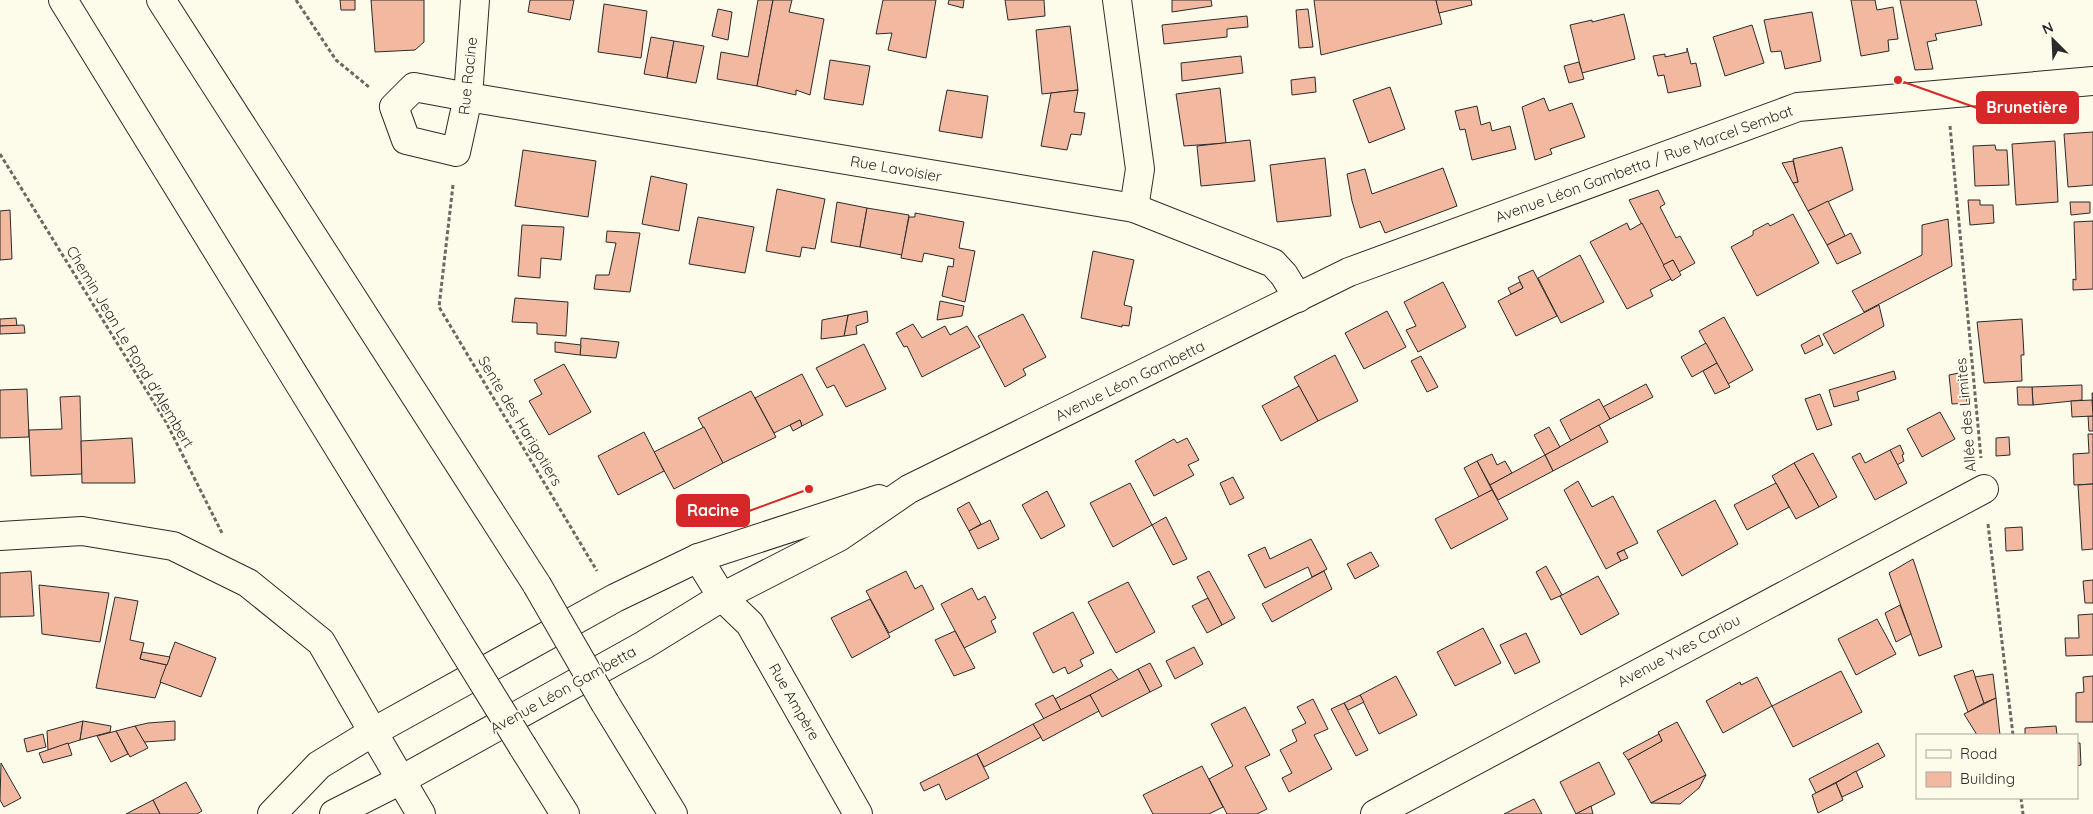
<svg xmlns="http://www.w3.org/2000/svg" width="2093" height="814" font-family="Quicksand,sans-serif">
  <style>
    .building { fill: #f2b8a0; stroke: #2b2b2b }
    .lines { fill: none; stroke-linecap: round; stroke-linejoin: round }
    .minor-casing { stroke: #2b2b2b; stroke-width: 30 }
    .tertiary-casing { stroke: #2b2b2b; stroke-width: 30 }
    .motorway-casing { stroke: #2b2b2b; stroke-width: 30 }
    .path { stroke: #6a6964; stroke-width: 3; stroke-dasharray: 4 2.5; stroke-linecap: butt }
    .minor { stroke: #fdfbea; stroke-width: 28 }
    .tertiary { stroke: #fdfbea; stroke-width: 28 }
    .motorway { stroke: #fdfbea; stroke-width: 28 }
    .motorway-bridge-casing { stroke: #2b2b2b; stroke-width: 30; stroke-linecap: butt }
    .motorway-bridge { stroke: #fdfbea; stroke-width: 28 }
    .labels { text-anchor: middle; stroke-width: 4; stroke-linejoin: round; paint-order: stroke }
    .street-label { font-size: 15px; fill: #2b2b2b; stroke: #fdfbea }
    .leader { fill: none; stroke: #d62828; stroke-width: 2 }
    .callout-dot { fill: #d62828; stroke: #fdfbea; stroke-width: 2 }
    .callout { fill: #d62828; stroke: #d62828; stroke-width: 2 }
    .callout-label { font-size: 16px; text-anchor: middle; font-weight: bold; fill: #fff }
  </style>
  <rect width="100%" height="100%" fill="#fdfbea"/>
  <g class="building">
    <polygon points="340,0 355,0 355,10 341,10"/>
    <polygon points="371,0 424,0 424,42 415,50 375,52"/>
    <polygon points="530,0 574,0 570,20 528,12"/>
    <polygon points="758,0 773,0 757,86 717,79 721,52 748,57"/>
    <polygon points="773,0 792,0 789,12 824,19 810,95 796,90 796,95 757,86"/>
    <polygon points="883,0 936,0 926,58 888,50 892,33 876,34"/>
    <polygon points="949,0 964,0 963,8 948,4"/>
    <polygon points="1005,0 1044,0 1045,16 1008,20"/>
    <polygon points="1172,0 1211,0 1212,6 1172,12"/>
    <polygon points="1314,0 1436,0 1442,24 1321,55"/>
    <polygon points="1436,0 1471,0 1472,5 1439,13"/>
    <polygon points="1851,0 1875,0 1877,10 1893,7 1898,39 1888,40 1889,51 1861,56"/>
    <polygon points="1900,0 1976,0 1982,25 1935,34 1937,40 1927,42 1933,69 1915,70"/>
    <polygon points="604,4 647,11 641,58 598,52"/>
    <polygon points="718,9 732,12 728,40 712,36"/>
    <polygon points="1308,9 1313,47 1299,48 1296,10"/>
    <polygon points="1812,12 1821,61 1785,69 1781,51 1771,52 1764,20"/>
    <polygon points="1624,14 1635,59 1582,73 1570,25 1592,20 1592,22"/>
    <polygon points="1247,16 1248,27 1227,29 1227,37 1164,44 1162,25"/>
    <polygon points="1752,25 1764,63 1725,76 1713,37"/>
    <polygon points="1070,26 1078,90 1042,94 1036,30"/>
    <polygon points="651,37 674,41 667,78 644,74"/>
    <polygon points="674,41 704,46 696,83 667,78"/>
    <polygon points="1687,48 1691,64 1696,63 1701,86 1668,93 1664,75 1658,76 1653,56 1665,54 1665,57 1687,52"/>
    <polygon points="1241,56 1243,73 1182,81 1181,63"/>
    <polygon points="830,60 870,66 863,105 824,99"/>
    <polygon points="1579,62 1584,79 1569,83 1564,66"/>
    <polygon points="1315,77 1316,92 1292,95 1291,80"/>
    <polygon points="1390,87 1405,129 1369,143 1353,100"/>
    <polygon points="1220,88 1226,143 1184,146 1176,94"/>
    <polygon points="947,90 988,96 982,138 939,131"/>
    <polygon points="1078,90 1074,112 1085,113 1081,135 1071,134 1067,150 1041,146 1051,93"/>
    <polygon points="1544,98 1549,111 1572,103 1585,137 1550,149 1552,154 1535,160 1522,107"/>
    <polygon points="1477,106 1481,125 1490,122 1492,131 1510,126 1516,149 1472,160 1465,129 1460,130 1455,111"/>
    <polygon points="2093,132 2093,185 2068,187 2064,134"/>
    <polygon points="1250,140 1255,181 1201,186 1197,146"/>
    <polygon points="2055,141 2058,202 2016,205 2012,144"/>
    <polygon points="1995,145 1996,150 2007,150 2009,185 1975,186 1973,146"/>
    <polygon points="1842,147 1853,190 1808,211 1793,183 1798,182 1793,159"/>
    <polygon points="523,150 596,161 588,217 515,206"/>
    <polygon points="1325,158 1331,216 1277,222 1270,165"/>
    <polygon points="1793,161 1798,182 1793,183 1782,163"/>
    <polygon points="1443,168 1457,206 1385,233 1380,221 1360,228 1352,201 1347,174 1365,169 1372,194"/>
    <polygon points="651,176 687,184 679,231 642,224"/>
    <polygon points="777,189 825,199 815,249 802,247 800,257 766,251"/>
    <polygon points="1658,190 1665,204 1660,207 1676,238 1680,236 1695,263 1679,272 1673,260 1663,265 1629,200"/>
    <polygon points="1968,200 1980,200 1980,205 1993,205 1994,223 1970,225"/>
    <polygon points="1828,201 1845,236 1827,245 1808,211"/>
    <polygon points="837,202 867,208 860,247 831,242"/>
    <polygon points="2070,202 2090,202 2090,213 2071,215"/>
    <polygon points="867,208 909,215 902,255 860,247"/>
    <polygon points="10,210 12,259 0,260 0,211"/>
    <polygon points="915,213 964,222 959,248 975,251 965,302 942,296 948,266 953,267 954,259 924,253 922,262 901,258 909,217 915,217"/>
    <polygon points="1793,214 1819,263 1757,296 1731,247 1753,235 1753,231 1768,223 1770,226"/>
    <polygon points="698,217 754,227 745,273 689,264"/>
    <polygon points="1948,219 1952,266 1864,312 1852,291 1922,255 1922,225"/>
    <polygon points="2093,221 2093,289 2073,290 2073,279 2076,280 2074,222"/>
    <polygon points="1627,223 1630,230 1642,223 1671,279 1650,290 1653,296 1627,309 1590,242"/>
    <polygon points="522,225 564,227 561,260 541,258 540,278 518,276"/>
    <polygon points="607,231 640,233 630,292 594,289 596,275 609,275 616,243 606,242"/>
    <polygon points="1851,233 1861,253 1837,264 1827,245"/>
    <polygon points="1093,251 1134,260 1124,305 1132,307 1129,326 1122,325 1122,327 1081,318"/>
    <polygon points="1580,255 1604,302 1561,323 1538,278"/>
    <polygon points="1673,260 1681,275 1672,281 1663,265"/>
    <polygon points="1533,270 1557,316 1516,336 1498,301 1523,288 1518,277"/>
    <polygon points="1443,282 1466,327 1418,352 1406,330 1416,326 1404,302"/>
    <polygon points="1520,282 1523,288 1511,294 1508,288"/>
    <polygon points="515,298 568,302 566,336 537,334 537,323 512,322"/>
    <polygon points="940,301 964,306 962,316 937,320"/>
    <polygon points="1879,305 1884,326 1834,354 1823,334"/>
    <polygon points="867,311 868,322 856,326 857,334 844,336 848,315"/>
    <polygon points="1387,311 1406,347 1364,369 1345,333"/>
    <polygon points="1023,314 1046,357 1023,369 1026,375 1005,387 978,336"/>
    <polygon points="848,315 844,336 821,339 822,320"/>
    <polygon points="1724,317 1753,370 1728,384 1699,331"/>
    <polygon points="16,318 17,326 0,326 0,319"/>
    <polygon points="2022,319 2024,355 2021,355 2022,381 1984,383 1977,322"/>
    <polygon points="913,324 922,338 945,326 950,335 967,326 980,347 922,377 907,346 904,347 896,333"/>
    <polygon points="24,325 25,333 0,334 0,326"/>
    <polygon points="1819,335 1823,345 1805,354 1801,345"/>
    <polygon points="581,338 619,342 616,358 580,355"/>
    <polygon points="555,342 581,345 580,355 555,352"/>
    <polygon points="1706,343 1717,363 1692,377 1681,357"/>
    <polygon points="864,344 886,389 846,407 834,385 827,388 816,368"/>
    <polygon points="1335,355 1358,401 1318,421 1294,377"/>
    <polygon points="1421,356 1438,387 1427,392 1411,361"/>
    <polygon points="1717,363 1730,387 1715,394 1703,371"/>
    <polygon points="564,364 591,412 549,435 529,401 542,394 534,380"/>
    <polygon points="1894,371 1896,379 1857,392 1859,400 1834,407 1829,390"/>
    <polygon points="1964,372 1967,403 1952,404 1949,375"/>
    <polygon points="802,374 823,415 802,426 800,420 774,433 755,398"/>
    <polygon points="1646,384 1653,397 1610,419 1603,407"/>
    <polygon points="2082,385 2082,400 2033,405 2032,387"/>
    <polygon points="1299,386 1318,421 1281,441 1262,406"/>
    <polygon points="2017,387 2032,387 2033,405 2018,405"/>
    <polygon points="27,389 29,437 0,438 0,390"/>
    <polygon points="751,391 776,437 723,463 698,418"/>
    <polygon points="2092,393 2093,393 2093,431 2089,431 2088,416 2093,416"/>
    <polygon points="1820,394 1832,425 1817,430 1805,399"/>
    <polygon points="80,396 82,474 31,476 29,430 62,429 60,397"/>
    <polygon points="1599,399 1610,419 1571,441 1560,420"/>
    <polygon points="2092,400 2093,416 2072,417 2071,401"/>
    <polygon points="1940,412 1955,439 1922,457 1907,429"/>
    <polygon points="800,420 802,426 793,431 790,425"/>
    <polygon points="1599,425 1608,442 1553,471 1545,455"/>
    <polygon points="704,427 723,463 674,489 654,452"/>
    <polygon points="1549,427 1560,447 1545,455 1534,435"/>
    <polygon points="644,432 664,471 618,495 598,456"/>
    <polygon points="2088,434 2093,434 2093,484 2074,485 2073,454 2089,453"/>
    <polygon points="2009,437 2010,455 1996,456 1996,438"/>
    <polygon points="132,438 135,483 82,483 81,441"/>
    <polygon points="1187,438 1199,460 1188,465 1194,475 1154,496 1135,461 1174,439 1177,443"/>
    <polygon points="1900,445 1904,454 1902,455 1904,461 1897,465 1890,450"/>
    <polygon points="1890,450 1907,483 1875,500 1852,457 1860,453 1865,463"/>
    <polygon points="1813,453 1837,497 1819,507 1794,463"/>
    <polygon points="1492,454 1497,465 1505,461 1512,473 1490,485 1477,461"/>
    <polygon points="1545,455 1553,471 1498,500 1490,485"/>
    <polygon points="1477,461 1492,490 1479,497 1464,468"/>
    <polygon points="1794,463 1819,507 1796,519 1772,476"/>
    <polygon points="1233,477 1244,498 1230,505 1220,483"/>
    <polygon points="1578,481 1592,507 1613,496 1638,543 1617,553 1621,561 1606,569 1564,490"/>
    <polygon points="1130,483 1152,525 1113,547 1090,503"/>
    <polygon points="1776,483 1789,507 1747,530 1734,505"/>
    <polygon points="2093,484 2093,549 2082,550 2078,485"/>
    <polygon points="1492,490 1508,519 1451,549 1435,519"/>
    <polygon points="1047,491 1065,526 1041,539 1022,505"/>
    <polygon points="1715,500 1738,544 1682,576 1657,531"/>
    <polygon points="969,502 981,524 969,531 957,509"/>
    <polygon points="1166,517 1187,559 1173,565 1152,525"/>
    <polygon points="990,520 999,539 978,549 969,531"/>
    <polygon points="2022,527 2023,550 2006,551 2005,528"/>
    <polygon points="1311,539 1327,569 1312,577 1308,567 1265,588 1248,555 1265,547 1270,559"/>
    <polygon points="1624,550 1628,558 1621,561 1617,553"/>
    <polygon points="1371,552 1379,566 1355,579 1347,564"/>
    <polygon points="1913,559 1942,647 1919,656 1889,573"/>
    <polygon points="1546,566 1562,595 1551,600 1536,572"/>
    <polygon points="31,571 34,616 0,617 0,573"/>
    <polygon points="906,571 915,589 922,585 934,609 889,633 866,591"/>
    <polygon points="1209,571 1235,618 1222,625 1197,577"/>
    <polygon points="1324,571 1332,589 1272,622 1262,604"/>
    <polygon points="1598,576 1619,614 1581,635 1560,596"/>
    <polygon points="2093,580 2093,603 2085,603 2083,581"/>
    <polygon points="1128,582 1155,632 1116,653 1088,602"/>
    <polygon points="39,585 109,593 100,642 42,634"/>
    <polygon points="972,588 978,600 985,596 996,618 991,621 996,632 964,648 941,604"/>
    <polygon points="115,597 138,601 130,640 144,643 140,659 167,665 155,698 96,688"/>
    <polygon points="1208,598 1222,625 1207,633 1192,606"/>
    <polygon points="870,599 890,637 852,658 831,618"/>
    <polygon points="1900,605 1911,634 1896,642 1885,613"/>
    <polygon points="1073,612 1094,653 1080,660 1083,666 1068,674 1065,667 1053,673 1033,633"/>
    <polygon points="2093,614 2093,655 2066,656 2065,638 2079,638 2078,615"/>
    <polygon points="1877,619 1896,654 1856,675 1838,639"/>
    <polygon points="1483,628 1501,663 1455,686 1437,652"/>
    <polygon points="955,631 975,668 954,676 935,640"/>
    <polygon points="1526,633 1540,662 1515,674 1500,645"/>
    <polygon points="175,642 216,658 201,697 160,682"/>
    <polygon points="1194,647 1203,664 1175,679 1166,661"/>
    <polygon points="142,652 170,657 167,665 140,659"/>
    <polygon points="1150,663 1162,686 1150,692 1138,669"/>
    <polygon points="1111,669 1119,680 1061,710 1055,699"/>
    <polygon points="1138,669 1150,692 1102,717 1090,695"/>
    <polygon points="1973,670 1984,703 1968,712 1954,676"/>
    <polygon points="1841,671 1862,712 1793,747 1772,706"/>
    <polygon points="1993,674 1996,698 1984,703 1975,677"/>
    <polygon points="1396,676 1417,715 1379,734 1360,695"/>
    <polygon points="2093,676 2093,722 2076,722 2076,693 2084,692 2083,677"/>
    <polygon points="1757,677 1772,706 1723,733 1706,701 1740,682 1741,685"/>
    <polygon points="1053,695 1061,710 1044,719 1035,704"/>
    <polygon points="1090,695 1099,711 1043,741 1033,724"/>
    <polygon points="1360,695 1364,702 1348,710 1344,703"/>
    <polygon points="1996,698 2000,735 1977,735 1964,714"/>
    <polygon points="1313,699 1328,729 1314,735 1332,769 1289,792 1282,778 1292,773 1280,750 1297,741 1292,730 1306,723 1297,707"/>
    <polygon points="1344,703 1368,750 1356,756 1331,709"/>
    <polygon points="1245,707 1270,755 1245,767 1267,809 1257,814 1227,814 1209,779 1233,766 1211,724"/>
    <polygon points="83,721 80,740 48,750 47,731"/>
    <polygon points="83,721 111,726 110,732 80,740"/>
    <polygon points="175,721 175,740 144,742 135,726 148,723"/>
    <polygon points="1677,722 1706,775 1651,803 1628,760 1662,741 1658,732"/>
    <polygon points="1033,724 1041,737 984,767 977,754"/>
    <polygon points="135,726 148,748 130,757 116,731"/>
    <polygon points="2056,726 2057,735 2025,735 2025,728"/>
    <polygon points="116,731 128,754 111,762 97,736"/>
    <polygon points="43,734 46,747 27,752 24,739"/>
    <polygon points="1659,734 1662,741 1628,760 1623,753"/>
    <polygon points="68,743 72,755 43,763 39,753"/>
    <polygon points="1878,743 1885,756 1816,793 1809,779"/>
    <polygon points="2077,743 2080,743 2081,765 2077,766"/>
    <polygon points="977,754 989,778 946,800 939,784 924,791 920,783"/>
    <polygon points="1599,762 1615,794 1576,814 1560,782"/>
    <polygon points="1,763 21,798 4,807 0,800"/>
    <polygon points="1202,766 1223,807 1209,814 1153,814 1143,795"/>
    <polygon points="1856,771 1863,787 1842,797 1836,783"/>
    <polygon points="1706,775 1699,788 1680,804 1651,803"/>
    <polygon points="186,782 202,811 197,814 160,814 153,800"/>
    <polygon points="1836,783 1843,800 1818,813 1812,795"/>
    <polygon points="1534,799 1542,814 1504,814"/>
    <polygon points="153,800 160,814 126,814"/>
    <polygon points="1591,806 1593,814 1576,814"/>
  </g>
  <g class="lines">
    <g class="minor-casing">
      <g id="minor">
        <polyline points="475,0 468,97 456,152 406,140 394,107 414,87 468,97 1134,208 1273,263 1284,275 1298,298"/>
        <polyline points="1117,0 1140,169 1134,208"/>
        <polyline points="0,536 82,531 173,546 248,583 321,642 373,732"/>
        <polyline points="722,597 750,624 858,814"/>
        <polyline points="401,780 421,814"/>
        <polyline points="1375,814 1984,489"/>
      </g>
    </g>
    <g class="tertiary-casing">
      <g id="tertiary">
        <polyline points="698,558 722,597"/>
        <polyline points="373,732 401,780"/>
        <polyline points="272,814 319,765 373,732 615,598 698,558 879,499"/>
        <polyline points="334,814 401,780 644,645 722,597 839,537 909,489 1349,272 1798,107 2093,81"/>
      </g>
    </g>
    <g class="motorway-casing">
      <g id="motorway">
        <polyline points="63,0 454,635"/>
        <polyline points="161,0 537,585"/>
        <polyline points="605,703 673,814"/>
        <polyline points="523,747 565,814"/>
      </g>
    </g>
    <g class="path">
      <polyline points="296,0 336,60 369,87"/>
      <polyline points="1950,126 1981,458"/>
      <polyline points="0,154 166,422 222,533"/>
      <polyline points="453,185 439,307 597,571"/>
      <polyline points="1988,524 2013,735"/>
      <polyline points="2021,798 2023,814"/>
    </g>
    <use href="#minor" class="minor"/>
    <use href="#tertiary" class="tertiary"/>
    <use href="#motorway" class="motorway"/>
    <g class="motorway-bridge-casing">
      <g id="motorway-bridge">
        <polyline points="537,585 605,703"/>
        <polyline points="454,635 523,747"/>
      </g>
    </g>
    <use href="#motorway-bridge" class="motorway-bridge"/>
  </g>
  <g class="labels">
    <g class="street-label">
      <text transform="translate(468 76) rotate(-84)" y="5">Rue Racine</text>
      <text transform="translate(1644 164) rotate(-20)" y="5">Avenue Léon Gambetta / Rue Marcel Sembat</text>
      <text transform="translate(896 169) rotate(10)" y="5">Rue Lavoisier</text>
      <text transform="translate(130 347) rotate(59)" y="5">Chemin Jean Le Rond d'Alembert</text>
      <text transform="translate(1130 381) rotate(-26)" y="5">Avenue Léon Gambetta</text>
      <text transform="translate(1966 415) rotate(-95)" y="5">Allée des Limites</text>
      <text transform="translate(520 421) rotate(59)" y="5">Sente des Harigotiers</text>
      <text transform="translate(1679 651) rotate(-28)" y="5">Avenue Yves Cariou</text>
      <text transform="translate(563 690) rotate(-29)" y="5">Avenue Léon Gambetta</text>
      <text transform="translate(794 702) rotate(60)" y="5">Rue Ampère</text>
    </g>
  </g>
  <path class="leader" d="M1898 80L1977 108M809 489L749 511"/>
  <g class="callout-dot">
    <circle cx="1898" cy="80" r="5"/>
    <circle cx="809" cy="489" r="5"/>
  </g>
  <g class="callout">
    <rect x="1977" y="92" width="101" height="31" rx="5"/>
    <rect x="677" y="495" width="72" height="31" rx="5"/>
  </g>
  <g class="callout-label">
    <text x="2027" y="113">Brunetière</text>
    <text x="713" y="516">Racine</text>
  </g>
  <rect x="1916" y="734" width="162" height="65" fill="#fdfbea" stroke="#a9a89e"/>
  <rect x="1926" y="750" width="25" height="8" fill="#fdfbea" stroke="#a9a89e"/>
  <text x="1960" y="759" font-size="15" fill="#2b2b2b">Road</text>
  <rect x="1926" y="772" width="25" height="15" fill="#f2b8a0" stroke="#a9a89e"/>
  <text x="1960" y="784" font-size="15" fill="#2b2b2b">Building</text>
  <g transform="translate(2053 40) rotate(336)" stroke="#fdfbea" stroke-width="4" paint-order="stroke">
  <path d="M0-4L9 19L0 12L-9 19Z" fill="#2b2b2b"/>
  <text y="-8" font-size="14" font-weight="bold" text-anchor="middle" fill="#2b2b2b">N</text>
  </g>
</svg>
